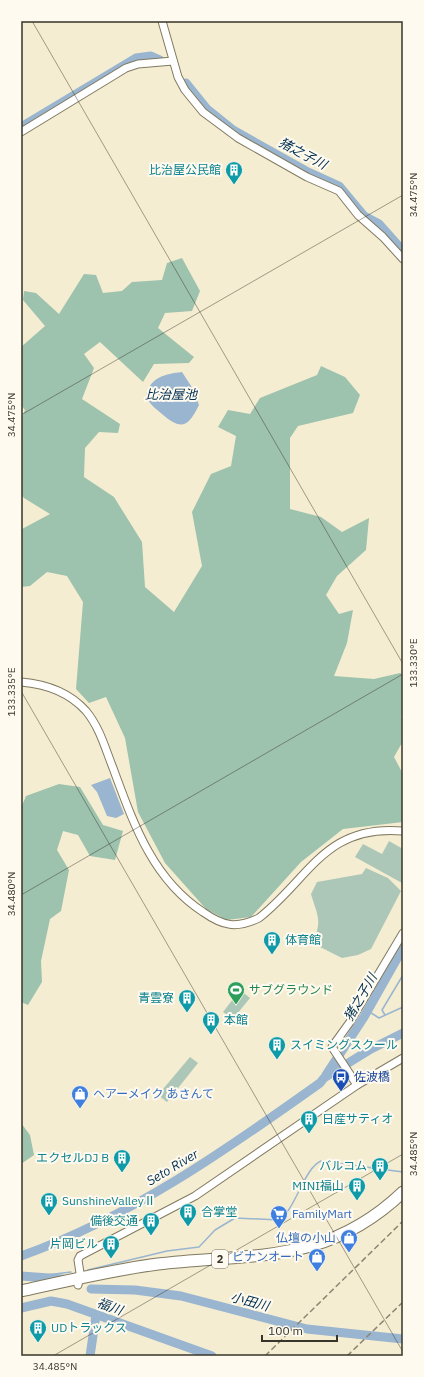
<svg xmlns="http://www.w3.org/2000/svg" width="424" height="1377" font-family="'IBM Plex Sans','Noto Sans JP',sans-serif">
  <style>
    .green { fill: #acc7b8 }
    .forest { fill: #9dc2ad }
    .water { fill: #99b5cf }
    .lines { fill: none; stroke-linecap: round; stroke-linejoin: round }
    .stream { stroke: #99b5cf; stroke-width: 1.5 }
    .river { stroke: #99b5cf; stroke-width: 9 }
    .minor-casing { stroke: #817a61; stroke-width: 9 }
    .highway-casing { stroke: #817a61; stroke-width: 13 }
    .minor { stroke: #fff; stroke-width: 7 }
    .highway { stroke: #fff; stroke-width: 11 }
    .rail { stroke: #8c8774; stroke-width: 1.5; stroke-dasharray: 6 3; stroke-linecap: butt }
    .ticks { fill: none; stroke: #373429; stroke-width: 1; stroke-opacity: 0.45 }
    .labels { text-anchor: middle; stroke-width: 4; stroke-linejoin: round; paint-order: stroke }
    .shield { fill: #fefaef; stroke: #736f64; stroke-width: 1 }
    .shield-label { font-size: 11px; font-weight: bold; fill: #373429 }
    .culture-label { font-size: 12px; fill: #0d838f; stroke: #fefaef; text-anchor: end }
    .leisure-label { font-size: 12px; fill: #27864d; stroke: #fefaef; text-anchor: start }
    .transit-label { font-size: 12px; fill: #164399; stroke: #fefaef; text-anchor: start }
    .shop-label { font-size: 12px; fill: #366cbe; stroke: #fefaef; text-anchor: start }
    .water-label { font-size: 13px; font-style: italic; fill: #002f52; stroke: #fefaef }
    .neatline { fill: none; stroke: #373429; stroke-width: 1.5 }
    .ticks-label { font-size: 10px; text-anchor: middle; fill: #373429 }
  </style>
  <rect width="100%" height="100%" fill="#f5edd1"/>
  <g class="green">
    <polygon points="389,841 403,849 402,883 355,857 363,844 382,854"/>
    <path d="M366 868 388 878 401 891 371 949 358 955 342 958 320 947 312 941C324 923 316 912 311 894L317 882 362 874Z"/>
    <polygon points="240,990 250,998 233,1019 223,1012"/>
    <polygon points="190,1057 198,1063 167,1102 158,1095"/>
  </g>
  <g class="forest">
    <polygon points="182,258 200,291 192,311 165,313 158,328 194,357 189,363 154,364 143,382 100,342 84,354 94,368 82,399 120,424 118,433 99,432 85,448 84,477 114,497 142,542 145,587 174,612 202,566 192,512 211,474 231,466 236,436 218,427 228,410 250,414 260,398 317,375 321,366 345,377 360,395 353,413 298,426 290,438 290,509 321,517 342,532 369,518 366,550 337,576 326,595 339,614 353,610 347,643 334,676 374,679 400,673 403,674 403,714 401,717 403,719 403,741 394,757 403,774 403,822 343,829 301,862 251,917 227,920 206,909 165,863 138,812 125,738 106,697 89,703 76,689 83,602 67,576 47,572 30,586 21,587 22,529 50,514 24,498 21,494 21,419 25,410 21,405 21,347 45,326 23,300 24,291 36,293 59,314 84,274 96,275 103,293 122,291 132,282 162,280 167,263"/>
    <polygon points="59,784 80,787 103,825 123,831 115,860 90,856 78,835 63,831 57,850 69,870 61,911 50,919 41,961 42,982 28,1005 21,1002 21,808 26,796"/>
    <polygon points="21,1123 30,1135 34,1155 21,1164"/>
  </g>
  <g class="water">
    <path d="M182 372 193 389 199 405C188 427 182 431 162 414 156 409 148 403 146 395 151 377 165 374 182 372Z"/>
    <polygon points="110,778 124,814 116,818 107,816 97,792 91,785"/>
  </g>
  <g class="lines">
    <g class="stream">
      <polyline points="368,1011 379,1018 403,1007"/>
      <polyline points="385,1015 382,1010 403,975"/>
      <path d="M88 1270 167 1251 199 1247 215 1230 235 1218 279 1220C296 1209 304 1168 321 1161L403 1172"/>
      <polyline points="29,1277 71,1272"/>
    </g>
    <g class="river">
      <polyline points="186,83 207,109 233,130 306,171 339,186 364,216 379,224 403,251"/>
      <polyline points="21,127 136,58 151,56 160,60"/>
      <polyline points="326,1075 364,1017 403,948"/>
      <path d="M21 1256C131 1217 226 1150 320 1083L324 1078 371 1049 403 1033"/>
      <polyline points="21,1276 63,1279"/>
      <polyline points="91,1289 135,1290 181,1296 307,1329 403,1339"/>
      <polyline points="21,1308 51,1301 67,1304 212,1356"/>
      <polyline points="90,1356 96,1315"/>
    </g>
    <g class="minor-casing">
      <g id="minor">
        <polyline points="162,21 178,77 185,90 203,112 238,138 307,177 339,191 358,215 383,237 403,259"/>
        <polyline points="21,132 126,68 138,64 173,61"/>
        <path d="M21 682C45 684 69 692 86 711 100 728 105 748 113 768 133 822 152 879 203 912 223 926 236 929 259 918 310 878 325 824 403 831"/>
        <polyline points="357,1085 332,1047 350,1022 403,933"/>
        <polyline points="78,1285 80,1273 78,1260 80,1256 195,1196 357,1085 403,1058"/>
      </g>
    </g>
    <g class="highway-casing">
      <path id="highway" d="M21 1291C66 1281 112 1270 158 1264 253 1253 327 1265 403 1192"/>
    </g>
    <use href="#minor" class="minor"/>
    <use href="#highway" class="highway"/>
    <g class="rail">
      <polyline points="265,1356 403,1221"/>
      <polyline points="347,1356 403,1302"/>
    </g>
  </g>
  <path class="ticks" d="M32 21 403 664M21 415 403 195M21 691 403 1352M21 895 403 674M53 1356 403 1154"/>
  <defs>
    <g id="building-pin" transform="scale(0.9)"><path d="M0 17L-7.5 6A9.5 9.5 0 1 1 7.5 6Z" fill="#0f9aa8" stroke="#fefaef"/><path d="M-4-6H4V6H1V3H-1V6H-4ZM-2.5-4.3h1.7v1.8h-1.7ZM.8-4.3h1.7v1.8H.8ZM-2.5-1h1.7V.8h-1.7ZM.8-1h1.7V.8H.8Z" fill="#fff"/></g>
    <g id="stadium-pin" transform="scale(0.9)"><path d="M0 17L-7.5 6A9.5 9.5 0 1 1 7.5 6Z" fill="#2e9e5b" stroke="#fefaef"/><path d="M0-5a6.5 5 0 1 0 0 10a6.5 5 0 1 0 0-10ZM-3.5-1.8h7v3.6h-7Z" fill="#fff"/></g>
    <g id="bus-pin" transform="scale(0.9)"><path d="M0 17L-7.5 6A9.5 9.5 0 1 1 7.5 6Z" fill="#1a4fb4" stroke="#fefaef"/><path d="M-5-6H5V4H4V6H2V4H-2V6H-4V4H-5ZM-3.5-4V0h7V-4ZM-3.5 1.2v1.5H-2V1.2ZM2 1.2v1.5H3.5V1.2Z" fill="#fff"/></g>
    <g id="shop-pin" transform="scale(0.9)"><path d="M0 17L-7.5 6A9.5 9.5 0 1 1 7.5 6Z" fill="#3f7fe0" stroke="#fefaef"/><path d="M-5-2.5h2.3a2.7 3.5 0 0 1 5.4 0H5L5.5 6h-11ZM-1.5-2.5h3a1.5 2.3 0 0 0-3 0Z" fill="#fff"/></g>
    <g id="supermarket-pin" transform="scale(0.9)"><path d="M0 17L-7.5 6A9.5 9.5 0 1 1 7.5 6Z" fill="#3f7fe0" stroke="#fefaef"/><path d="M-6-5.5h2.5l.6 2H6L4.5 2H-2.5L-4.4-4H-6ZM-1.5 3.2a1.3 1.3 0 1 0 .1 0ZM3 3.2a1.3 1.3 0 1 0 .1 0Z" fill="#fff"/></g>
  </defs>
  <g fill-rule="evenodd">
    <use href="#building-pin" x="234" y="170"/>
    <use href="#building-pin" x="272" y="940"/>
    <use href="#stadium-pin" x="236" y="990"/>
    <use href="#building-pin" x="187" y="998"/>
    <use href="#building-pin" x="211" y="1020"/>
    <use href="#building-pin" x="277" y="1045"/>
    <use href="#bus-pin" x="341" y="1077"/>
    <use href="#shop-pin" x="80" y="1094"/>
    <use href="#building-pin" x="309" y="1119"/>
    <use href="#building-pin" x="122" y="1158"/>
    <use href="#building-pin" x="380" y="1166"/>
    <use href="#building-pin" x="357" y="1186"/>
    <use href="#building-pin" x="49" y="1201"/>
    <use href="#building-pin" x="188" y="1212"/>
    <use href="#supermarket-pin" x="279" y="1214"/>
    <use href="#building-pin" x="151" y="1221"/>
    <use href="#shop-pin" x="349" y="1238"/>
    <use href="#building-pin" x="111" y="1244"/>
    <use href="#shop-pin" x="317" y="1257"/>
    <use href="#building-pin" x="38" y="1328"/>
  </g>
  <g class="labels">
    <rect class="shield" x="212" y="1250" width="16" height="18" rx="3"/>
    <g class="shield-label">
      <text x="220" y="1263">2</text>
    </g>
    <g class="culture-label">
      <text x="221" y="174">比治屋公民館</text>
      <text x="285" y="944" text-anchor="start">体育館</text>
      <text x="174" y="1002">青雲寮</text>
      <text x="224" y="1024" text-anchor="start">本館</text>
      <text x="290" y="1049" text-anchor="start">スイミングスクール</text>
      <text x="322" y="1123" text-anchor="start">日産サティオ</text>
      <text x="109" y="1162">エクセルDJ B</text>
      <text x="367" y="1170">バルコム</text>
      <text x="344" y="1190">MINI福山</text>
      <text x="62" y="1205" text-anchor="start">SunshineValleyⅡ</text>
      <text x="201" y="1216" text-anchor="start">合掌堂</text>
      <text x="138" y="1225">備後交通</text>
      <text x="98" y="1248">片岡ビル</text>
      <text x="51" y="1332" text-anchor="start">UDトラックス</text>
    </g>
    <g class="leisure-label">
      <text x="249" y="994">サブグラウンド</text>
    </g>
    <g class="transit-label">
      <text x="354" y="1081">佐波橋</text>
    </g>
    <g class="shop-label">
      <text x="93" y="1098">ヘアーメイク あさんて</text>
      <text x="292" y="1218">FamilyMart</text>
      <text x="336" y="1242" text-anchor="end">仏壇の小山</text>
      <text x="304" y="1261" text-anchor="end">ビナンオート</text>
    </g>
    <g class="water-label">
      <text transform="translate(303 153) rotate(28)" y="5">猪之子川</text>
      <text x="171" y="399">比治屋池</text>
      <text transform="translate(360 997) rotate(-60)" y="5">猪之子川</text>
      <text transform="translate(172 1167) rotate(-31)" y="5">Seto River</text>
      <text transform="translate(250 1301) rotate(15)" y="5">小田川</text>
      <text transform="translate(110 1306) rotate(20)" y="5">福川</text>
    </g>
  </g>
  <rect width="424" height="1377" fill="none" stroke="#fefaef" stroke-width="44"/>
  <path d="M262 1335v6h75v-6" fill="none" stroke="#373429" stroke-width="2"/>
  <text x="268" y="1335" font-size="12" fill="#373429" stroke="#fefaef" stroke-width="3" paint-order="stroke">100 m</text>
  <rect x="22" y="22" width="380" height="1333" class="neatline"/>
  <g class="ticks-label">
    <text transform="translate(413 195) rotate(-90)" y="4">34.475°N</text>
    <text transform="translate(11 415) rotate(-90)" y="4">34.475°N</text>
    <text transform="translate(413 663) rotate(-90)" y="4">133.330°E</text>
    <text transform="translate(11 692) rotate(-90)" y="4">133.335°E</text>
    <text transform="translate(11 894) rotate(-90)" y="4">34.480°N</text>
    <text transform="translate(413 1154) rotate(-90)" y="4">34.485°N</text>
    <text x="55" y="1370">34.485°N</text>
  </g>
</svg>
